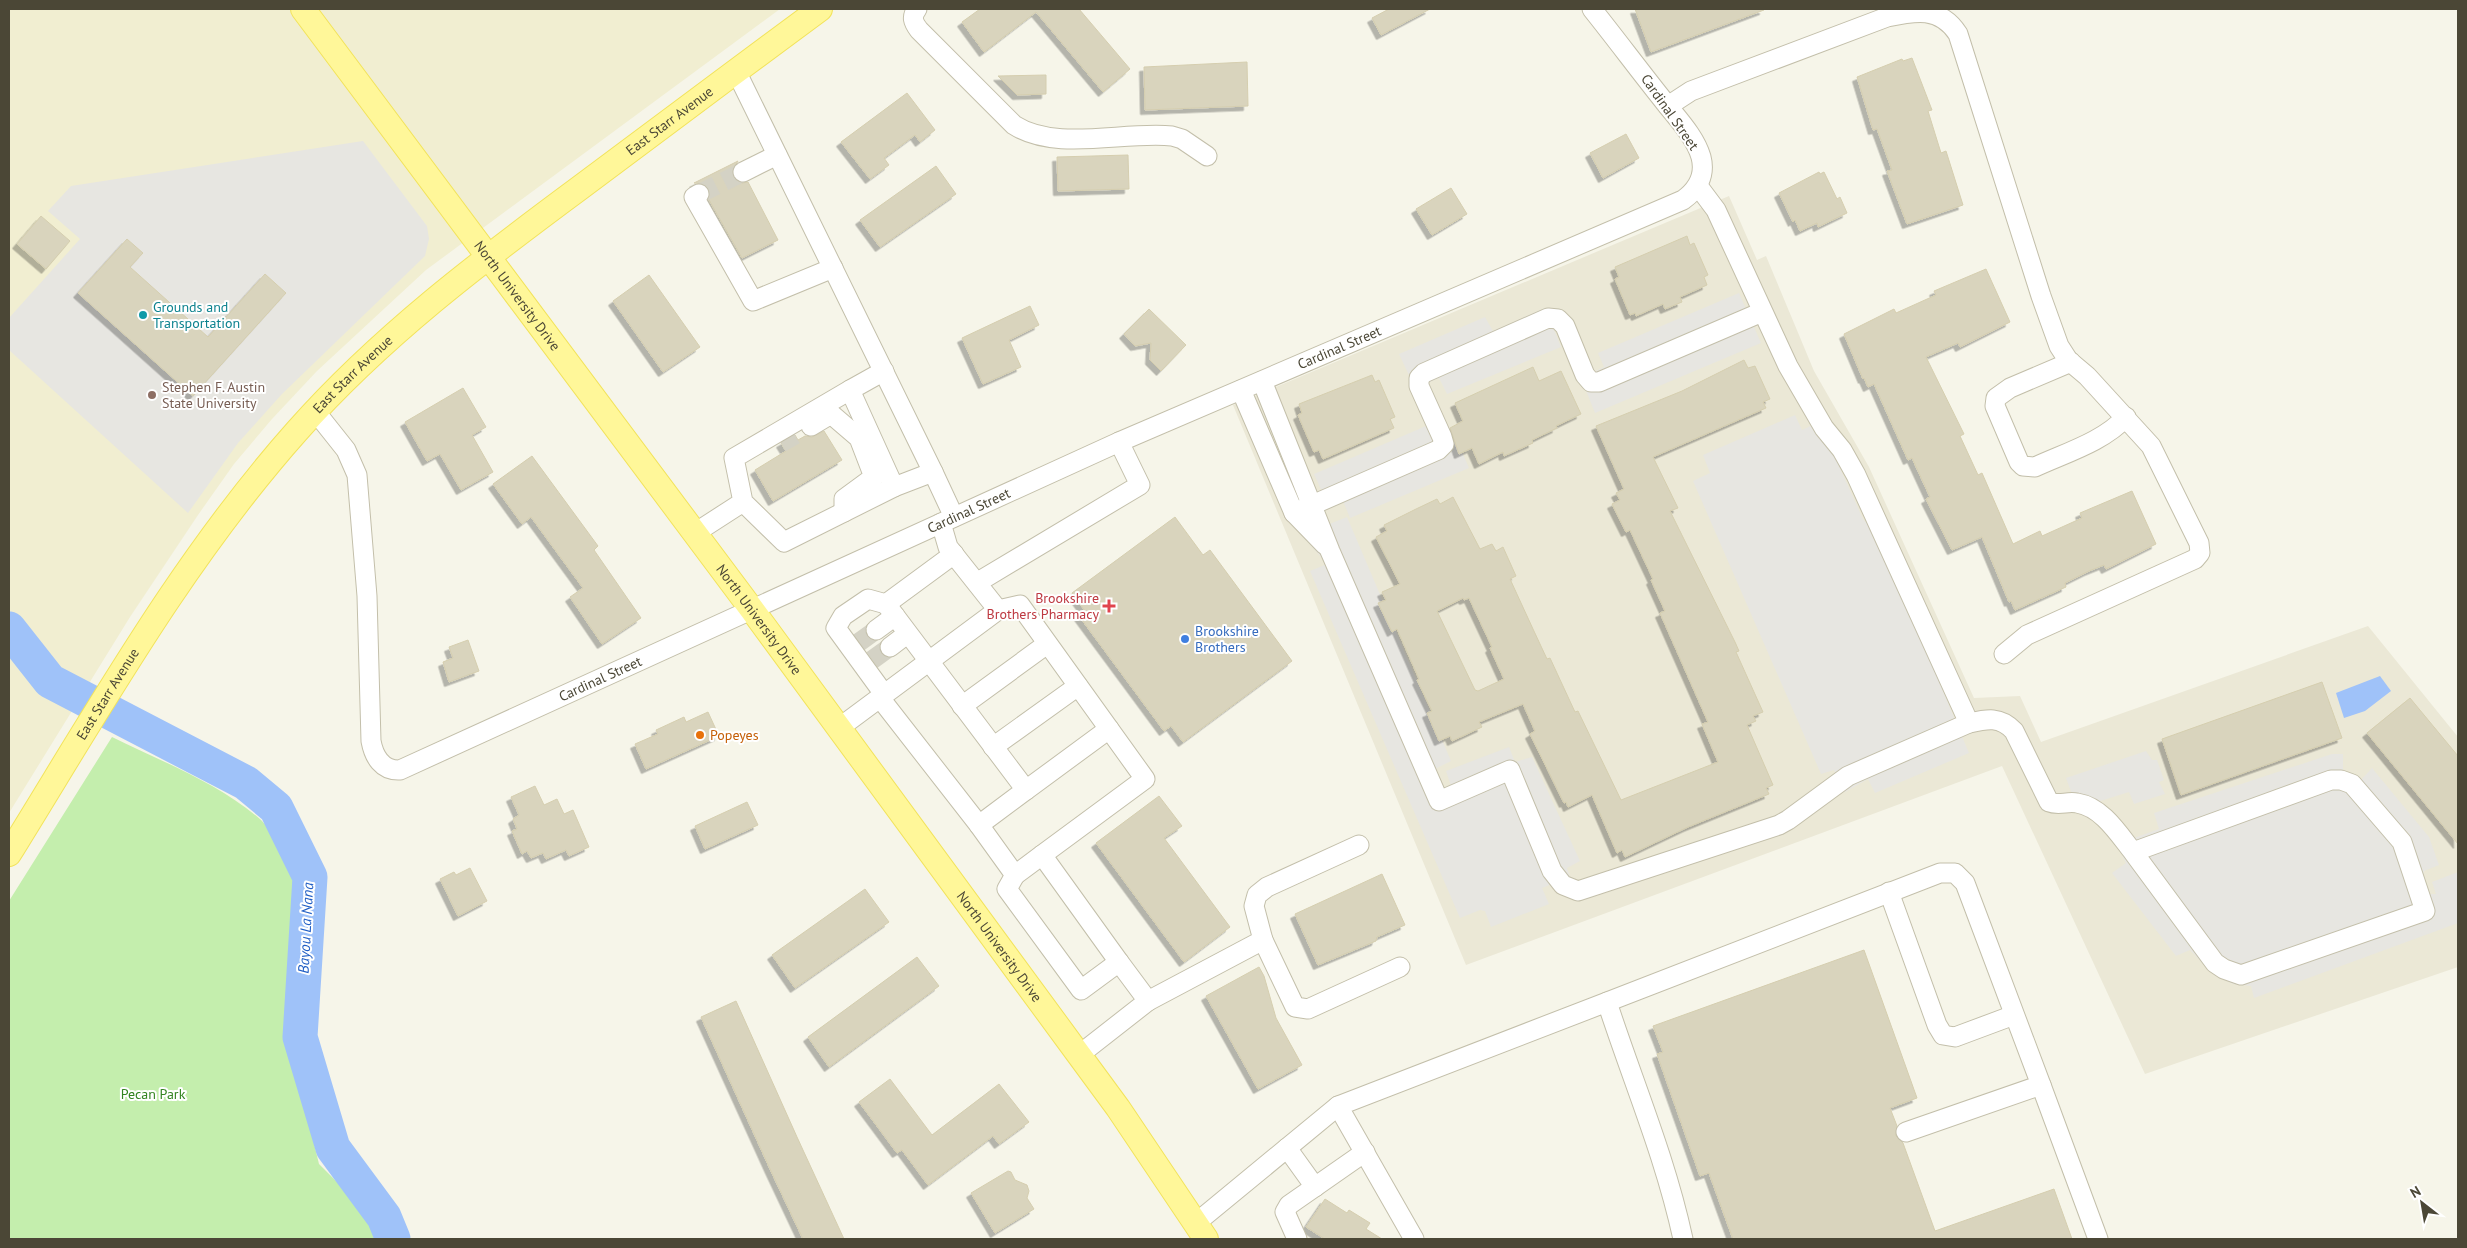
<svg xmlns="http://www.w3.org/2000/svg" width="2467" height="1248" font-family="'PT Sans',sans-serif">
  <style>
    .residential { fill: #ebe8d6 }
    .education { fill: #f1eed1 }
    .green { fill: #c4eead }
    .parking { fill: #e7e6e1 }
    .water { fill: #9fc2f9 }
    .lines { fill: none; stroke-linecap: round; stroke-linejoin: round }
    .river { stroke: #9fc2f9; stroke-width: 35 }
    .building { fill: #d9d4bd; stroke: #d5ceaf; fill-rule: evenodd; filter: url(#shadow) }
    .minor-tunnel { stroke: #d4d2c5; stroke-width: 19; stroke-dasharray: 19 9; stroke-linecap: butt }
    .minor-casing { stroke: #c3bfaa; stroke-width: 21 }
    .major-casing { stroke: #f2e35b; stroke-width: 26 }
    .minor { stroke: #fff; stroke-width: 19 }
    .major { stroke: #fff799; stroke-width: 24 }
    .culture-dot { fill: #0f9aa8; stroke: #fff; stroke-width: 2 }
    .education-dot { fill: #8d6e63; stroke: #fff; stroke-width: 2 }
    .health-dot { fill: #e0444e; stroke: #fff; stroke-width: 2 }
    .shop-dot { fill: #3f7fe0; stroke: #fff; stroke-width: 2 }
    .food-dot { fill: #e8710a; stroke: #fff; stroke-width: 2 }
    .labels { text-anchor: middle; stroke-width: 4; stroke-linejoin: round; paint-order: stroke }
    .street-label { font-size: 14px; fill: #4b4736; stroke: #fff }
    .culture-label { font-size: 14px; fill: #0d838f; stroke: #fff; text-anchor: start }
    .education-label { font-size: 14px; fill: #785e54; stroke: #fff; text-anchor: start }
    .health-label { font-size: 14px; fill: #be3a42; stroke: #fff; text-anchor: end }
    .shop-label { font-size: 14px; fill: #366cbe; stroke: #fff; text-anchor: start }
    .food-label { font-size: 14px; fill: #c56008; stroke: #fff; text-anchor: start }
    .park-label { font-size: 14px; fill: #338421; stroke: #fff }
    .water-label { font-size: 15px; font-style: italic; fill: #215ec4; stroke: #fff }
  </style>
  <defs>
    <filter id="shadow"><feDropShadow dx="-4.5" dy="4.5" stdDeviation="0" flood-color="#0004"/></filter>
  </defs>
  <rect width="100%" height="100%" fill="#f6f5e9"/>
  <polygon class="residential" points="1729,196 1757,260 1766,256 1814,371 1869,467 1974,698 2020,696 2041,742 2368,626 2458,737 2458,967 2145,1074 2002,766 1466,965 1233,405"/>
  <polygon class="education" points="9,9 780,9 426,270 317,371 272,419 234,464 198,515 130,617 9,813"/>
  <path class="green" d="M112 737C161 761 218 783 260 819 273 830 294 876 300 893L288 1037 319 1164 361 1206 377 1239H9V901Z"/>
  <g class="parking">
    <polygon points="363,141 427,226 429,239 425,256 282,394 238,443 188,513 9,350 9,318 80,239 48,211 71,186"/>
    <polygon points="1739,293 1761,343 1595,413 1581,378 1604,367 1598,353"/>
    <polygon points="1545,308 1561,347 1447,394 1439,378 1415,388 1399,354 1485,317 1493,331"/>
    <polygon points="1795,415 1802,430 1819,422 1863,519 1878,536 1969,753 1875,793 1868,779 1845,792 1834,770 1821,774 1693,481 1710,473 1703,455"/>
    <polygon points="1426,426 1433,442 1454,433 1469,468 1350,518 1343,501 1329,507 1314,474"/>
    <polygon points="1347,517 1451,761 1435,769 1444,791 1452,789 1446,771 1509,747 1515,762 1532,757 1580,861 1567,868 1570,877 1542,888 1549,904 1491,927 1485,911 1480,910 1460,918 1310,571 1327,564 1302,535"/>
    <polygon points="2146,751 2152,760 2157,760 2164,780 2159,782 2165,794 2134,804 2129,792 2097,802 2072,794 2066,778"/>
    <polygon points="2332,754 2343,754 2343,771 2361,780 2372,768 2429,837 2439,865 2424,871 2422,883 2425,894 2436,894 2432,882 2458,872 2458,923 2254,998 2251,986 2233,984 2213,974 2190,950 2176,956 2112,873 2126,863 2117,844 2159,829 2154,813"/>
  </g>
  <polygon class="water" points="2380,676 2391,691 2365,711 2344,718 2336,693"/>
  <g class="lines">
    <polyline class="river" points="9,629 50,681 246,783 276,808 310,877 300,1037 333,1148 384,1217 393,1239"/>
  </g>
  <g class="building">
    <polygon points="980,9 1079,9 1130,69 1103,92 1036,12 984,52 962,22"/>
    <polygon points="1389,9 1430,9 1381,35 1372,18"/>
    <polygon points="1635,9 1764,9 1764,10 1651,52"/>
    <polygon points="1912,58 1932,110 1928,111 1941,153 1946,151 1963,205 1907,224 1887,171 1892,170 1877,129 1873,130 1857,77 1902,59 1903,61"/>
    <polygon points="1247,62 1248,106 1145,110 1144,67"/>
    <polygon points="1046,75 1046,94 1017,95 998,76"/>
    <polygon points="907,93 935,130 920,142 915,135 884,158 889,165 870,179 841,142"/>
    <polygon points="1626,134 1639,158 1603,178 1590,153"/>
    <polygon points="1128,155 1129,189 1058,191 1057,157"/>
    <polygon points="738,161 732,171 733,177 742,183 748,182 778,240 742,258 709,200 710,193 708,188 704,184 694,183"/>
    <polygon points="936,166 956,194 880,247 860,220"/>
    <polygon points="1819,172 1820,174 1824,172 1837,199 1840,197 1847,213 1818,227 1817,223 1800,231 1795,220 1793,222 1779,193"/>
    <polygon points="1451,188 1467,214 1432,235 1416,209"/>
    <polygon points="41,216 70,241 46,269 17,244"/>
    <polygon points="1687,236 1690,245 1694,243 1708,275 1704,277 1707,285 1680,297 1682,302 1665,309 1663,304 1636,316 1635,313 1630,315 1615,279 1619,277 1615,267"/>
    <polygon points="127,239 143,253 130,267 208,337 265,274 286,293 193,396 78,293"/>
    <polygon points="1986,269 2010,322 1960,347 1958,343 1926,357 1964,434 1960,436 1978,475 1982,473 2013,544 2040,531 2042,536 2082,518 2080,513 2132,491 2156,544 2106,569 2104,565 2089,571 2065,583 2066,587 2015,610 2011,601 2009,602 1982,537 1952,550 1926,499 1930,497 1912,458 1908,460 1874,384 1868,387 1864,378 1863,379 1844,334 1894,309 1896,313 1936,295 1934,291"/>
    <polygon points="649,275 700,347 663,372 613,301"/>
    <polygon points="1030,306 1039,325 1009,340 1021,367 983,384 962,338"/>
    <polygon points="1149,309 1186,345 1161,371 1150,360 1151,343 1135,346 1124,334"/>
    <path d="M1744 360 1748 368 1755 366 1770 399 1763 402 1766 408 1653 457 1678 508 1670 511 1735 642 1739 651 1736 652 1763 712 1753 716 1756 721 1747 725 1773 785 1766 788 1769 794 1688 827 1625 857 1622 850 1617 853 1592 795 1568 807 1566 802 1564 803 1530 734 1535 731 1523 704 1479 722 1482 727 1452 741 1450 736 1439 741 1427 713 1432 711 1417 680 1419 679 1397 629 1392 632 1378 603 1386 600 1382 592 1400 584 1376 537 1387 531 1384 525 1416 509 1437 499 1440 504 1453 497 1480 549 1492 544 1496 551 1503 547 1516 576 1510 579 1533 629 1547 659 1550 658 1575 712 1578 711 1621 800 1718 762 1702 724 1708 722 1660 613 1665 611 1651 580 1653 579 1630 530 1626 532 1612 504 1620 500 1616 493 1624 489 1596 426 1682 391ZM1463 598 1464 600 1469 598 1492 647 1490 648 1504 679 1478 691 1475 690 1437 611Z"/>
    <polygon points="1533,367 1539,381 1561,371 1581,414 1556,426 1557,428 1532,440 1533,443 1504,456 1503,452 1479,464 1472,448 1459,454 1450,428 1463,421 1455,403"/>
    <polygon points="1372,375 1375,382 1379,380 1395,417 1390,419 1394,428 1323,459 1319,450 1314,452 1298,415 1302,413 1299,404"/>
    <polygon points="463,388 486,427 472,435 493,472 461,490 440,454 427,461 405,422"/>
    <polygon points="824,431 842,460 773,501 755,470 786,451 781,443 795,435 798,440 805,436 812,437"/>
    <polygon points="532,456 598,546 594,550 641,618 602,644 570,597 583,588 531,517 522,524 493,484"/>
    <polygon points="1175,517 1203,555 1210,550 1292,661 1183,742 1171,726 1164,731 1079,616 1085,611 1072,593"/>
    <polygon points="468,640 479,671 449,682 443,662 453,658 449,647"/>
    <polygon points="2322,682 2342,738 2181,795 2162,739"/>
    <polygon points="2410,698 2458,756 2458,844 2367,733"/>
    <polygon points="708,712 719,736 646,769 635,744 658,734 656,730 684,717 686,722"/>
    <polygon points="535,786 544,805 557,799 564,814 573,810 589,847 569,856 566,850 546,859 543,853 531,858 527,851 522,854 512,831 517,829 513,819 519,815 511,797"/>
    <polygon points="1159,796 1182,826 1164,838 1230,927 1184,962 1096,843"/>
    <polygon points="747,802 758,825 705,849 695,826"/>
    <polygon points="470,868 487,901 458,916 440,879 454,872 456,875"/>
    <polygon points="1382,874 1405,925 1377,937 1376,941 1318,965 1295,914"/>
    <polygon points="865,889 889,922 795,988 772,955"/>
    <polygon points="1864,950 1917,1098 1890,1108 1897,1126 1896,1136 1903,1143 1935,1231 2054,1189 2072,1239 1733,1239 1709,1173 1700,1176 1657,1054 1663,1052 1653,1026"/>
    <polygon points="917,957 939,986 829,1067 808,1037"/>
    <polygon points="1259,967 1264,976 1276,1018 1302,1065 1258,1089 1206,996"/>
    <polygon points="736,1001 797,1137 844,1239 803,1239 770,1169 701,1017"/>
    <polygon points="890,1079 932,1135 999,1084 1029,1122 999,1144 993,1136 928,1185 902,1150 897,1153 859,1102"/>
    <polygon points="1008,1171 1011,1172 1015,1180 1027,1185 1029,1191 1027,1198 1034,1209 995,1233 971,1193"/>
    <polygon points="1325,1199 1347,1213 1349,1210 1370,1223 1366,1229 1382,1239 1325,1239 1306,1227"/>
  </g>
  <g class="lines">
    <g class="minor-tunnel">
      <polyline points="699,194 743,172"/>
      <polyline points="781,443 795,435"/>
      <polyline points="858,643 876,630"/>
      <polyline points="872,660 890,647"/>
    </g>
    <g class="minor-casing">
      <g id="minor">
        <path d="M917 9C911 17 913 22 919 30L1014 125C1056 152 1123 131 1172 136L1182 139 1207 156"/>
        <polyline points="736,71 933,472 894,487"/>
        <path d="M1668 106 1691 91 1887 17C1915 11 1940 6 1958 34L2041 296 2059 346 2068 360 2087 376 2151 446 2199 543 2200 553 2195 559 2027 635 2004 654"/>
        <polyline points="743,172 777,155"/>
        <polyline points="699,194 694,197 753,301 833,268"/>
        <path d="M2071 362 2010 388 1996 398 1995 406 2019 462 2023 466 2035 467C2065 453 2103 442 2126 417"/>
        <polyline points="1262,381 1330,551 1439,801 1510,770 1552,871 1563,885 1578,891 1779,825 1788,820 1848,776 1969,723 1856,475 1842,450 1824,428 1788,366 1716,210 1698,186"/>
        <polyline points="850,390 884,371"/>
        <polyline points="1241,390 1294,513 1325,545"/>
        <path id="s1" d="M315 411 346 450 357 475 367 596 371 741C374 757 382 771 400 770L1119 442 1683 200C1697 190 1706 176 1701 157 1695 136 1676 117 1663 100 1639 70 1616 39 1592 9"/>
        <polyline points="811,426 831,414 859,438 874,477 844,499 844,512"/>
        <polyline points="933,472 954,517"/>
        <polyline points="1294,513 1438,450 1444,444 1442,437 1419,386 1419,378 1424,373 1548,318 1558,319 1565,326 1585,375 1591,382 1599,382 1762,312"/>
        <polyline points="695,533 743,502 734,458 850,390 894,487 784,542 743,502"/>
        <polyline points="978,582 1140,485 1119,442"/>
        <polyline points="998,610 1020,605 1145,779 1042,855"/>
        <polyline points="876,630 895,616"/>
        <polyline points="890,647 907,634"/>
        <polyline points="884,694 836,628 843,616 868,599 886,604 954,554"/>
        <polyline points="880,698 979,825 1026,790 886,604"/>
        <polyline points="962,706 1047,644"/>
        <path d="M1969 723C1987 719 2000 716 2014 731L2049 802C2059 806 2067 801 2077 803 2102 807 2118 833 2133 852L2331 780H2341L2352 784 2402 842 2425 911 2241 975 2224 969 2215 963 2133 852"/>
        <polyline points="839,728 998,610 948,547 941,523"/>
        <polyline points="993,747 1078,686"/>
        <polyline points="1026,790 1109,729"/>
        <polyline points="979,825 1015,875 1007,889 1081,990 1119,962 1148,1001 1079,1055"/>
        <polyline points="1015,875 1042,855 1119,962"/>
        <polyline points="1889,892 1937,1025 1943,1035 1955,1037 2014,1015"/>
        <polyline points="1263,940 1295,1007 1308,1009 1400,967"/>
        <polyline points="1148,1001 1263,940 1254,906 1257,895 1267,887 1359,845"/>
        <polyline points="1607,1002 1940,873 1955,873 1965,883 2041,1085 1906,1132"/>
        <polyline points="2041,1085 2098,1239"/>
        <polyline points="1287,1148 1315,1187"/>
        <polyline points="1196,1223 1338,1106"/>
        <polyline points="1297,1239 1285,1212 1289,1205 1365,1152"/>
        <path d="M1414 1239 1338 1106 1607 1002C1633 1082 1665 1156 1683 1239"/>
      </g>
    </g>
    <g class="major-casing">
      <g id="major">
        <path id="s2" d="M303 9 753 611 1079 1055 1118 1108 1206 1239"/>
        <path id="s3" d="M9 854C99 709 183 559 297 431 380 337 481 261 581 187 661 127 740 68 820 9"/>
      </g>
    </g>
    <use href="#minor" class="minor"/>
    <use href="#major" class="major"/>
  </g>
  <circle class="culture-dot" cx="143" cy="315" r="5"/>
  <circle class="education-dot" cx="152" cy="395" r="5"/>
  <path class="health-dot" d="M1106.5 598.5h5v5h5v5h-5v5h-5v-5h-5v-5h5z"/>
  <circle class="shop-dot" cx="1185" cy="639" r="5"/>
  <circle class="food-dot" cx="700" cy="735" r="5"/>
  <g class="labels">
    <g class="street-label">
      <text transform="translate(1670 112) rotate(55)" y="5">Cardinal Street</text>
      <text dy="5" stroke="none"><textPath href="#s3" startOffset="998">East Starr Avenue</textPath></text>
      <text dy="5" stroke="none"><textPath href="#s2" startOffset="358">North University Drive</textPath></text>
      <text dy="5" stroke="none"><textPath href="#s1" startOffset="1419">Cardinal Street</textPath></text>
      <text dy="5" stroke="none"><textPath href="#s3" startOffset="592">East Starr Avenue</textPath></text>
      <text dy="5" stroke="none"><textPath href="#s1" startOffset="1014">Cardinal Street</textPath></text>
      <text dy="5" stroke="none"><textPath href="#s2" startOffset="762">North University Drive</textPath></text>
      <text dy="5" stroke="none"><textPath href="#s1" startOffset="609">Cardinal Street</textPath></text>
      <text dy="5" stroke="none"><textPath href="#s3" startOffset="188">East Starr Avenue</textPath></text>
      <text dy="5" stroke="none"><textPath href="#s2" startOffset="1168">North University Drive</textPath></text>
    </g>
    <g class="culture-label">
      <text x="153" y="312">Grounds and<tspan x="153" dy="16">Transportation</tspan></text>
    </g>
    <g class="education-label">
      <text x="162" y="392">Stephen F. Austin<tspan x="162" dy="16">State University</tspan></text>
    </g>
    <g class="health-label">
      <text x="1099" y="603">Brookshire<tspan x="1099" dy="16">Brothers Pharmacy</tspan></text>
    </g>
    <g class="shop-label">
      <text x="1195" y="636">Brookshire<tspan x="1195" dy="16">Brothers</tspan></text>
    </g>
    <g class="food-label">
      <text x="710" y="740">Popeyes</text>
    </g>
    <g class="park-label">
      <text x="153" y="1099">Pecan Park</text>
    </g>
    <g class="water-label">
      <text transform="translate(306 928) rotate(-87)" y="5">Bayou La Nana</text>
    </g>
  </g>
  <rect width="2467" height="1248" fill="none" stroke="#4b4736" stroke-width="20"/>
  <g transform="translate(2422 1203) rotate(329)" stroke="#ffffff" stroke-width="4" paint-order="stroke">
  <path d="M0-4L9 19L0 12L-9 19Z" fill="#4b4736"/>
  <text y="-8" font-size="14" font-weight="bold" text-anchor="middle" fill="#4b4736">N</text>
  </g>
</svg>
